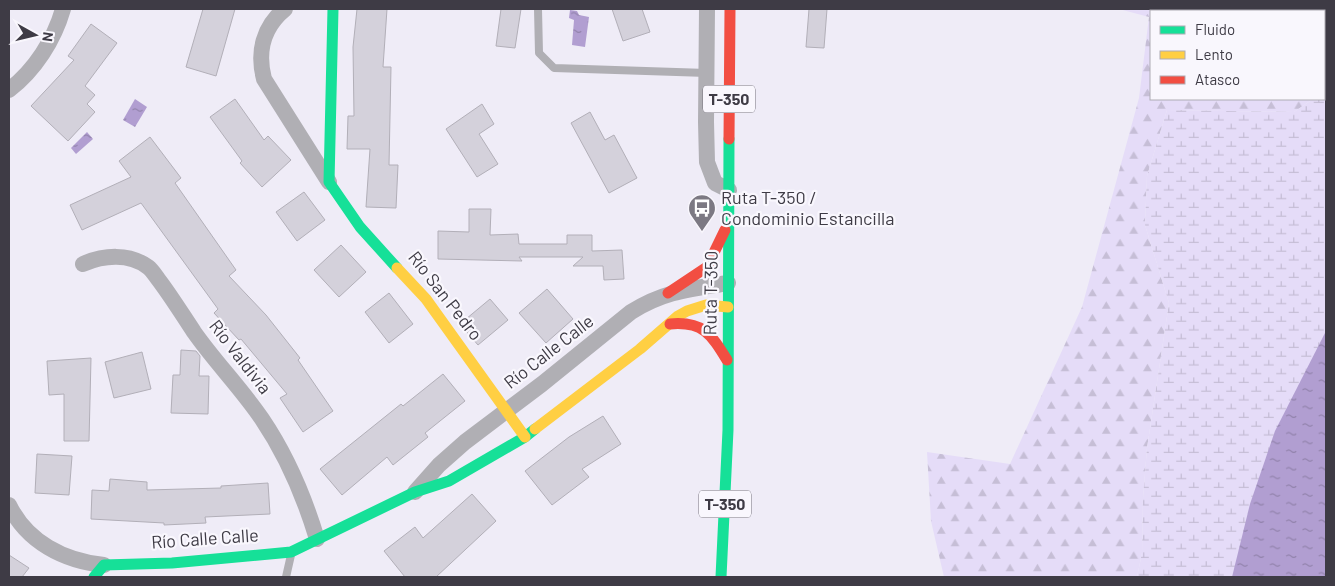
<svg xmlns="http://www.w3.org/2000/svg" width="1335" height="586" font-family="Barlow,sans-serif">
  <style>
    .forest { fill: url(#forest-firs) }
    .wetland { fill: url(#wetland-marsh) }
    .water { fill: url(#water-ripples) }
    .building { fill: #d4d1db; stroke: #b2afb8 }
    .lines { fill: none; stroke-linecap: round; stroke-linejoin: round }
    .lane { stroke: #b0afb4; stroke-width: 8 }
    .street { stroke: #b0afb4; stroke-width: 16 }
    .fast { stroke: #16e098; stroke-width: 11 }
    .slow { stroke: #ffcf43; stroke-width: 11 }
    .jam { stroke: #f24e42; stroke-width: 11 }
    .labels { text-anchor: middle; stroke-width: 4.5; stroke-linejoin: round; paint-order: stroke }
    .shield { fill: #f9f7fd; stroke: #76737c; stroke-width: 1 }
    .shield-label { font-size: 16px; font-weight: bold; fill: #3e3b45 }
    .poi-label { font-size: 18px; fill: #3e3b45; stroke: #f9f7fd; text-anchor: start }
    .street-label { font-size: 18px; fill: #3e3b45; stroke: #f9f7fd }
  </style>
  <defs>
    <pattern id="forest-firs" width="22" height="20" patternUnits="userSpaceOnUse" patternTransform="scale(1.25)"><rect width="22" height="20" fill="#e5dcf8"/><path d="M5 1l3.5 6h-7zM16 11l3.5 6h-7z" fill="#c6bed6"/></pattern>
    <pattern id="wetland-marsh" width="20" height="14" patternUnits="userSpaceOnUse" patternTransform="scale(1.25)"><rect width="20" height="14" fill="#e5dcf8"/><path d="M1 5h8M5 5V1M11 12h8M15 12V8" fill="none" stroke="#c6bed6"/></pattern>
    <pattern id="water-ripples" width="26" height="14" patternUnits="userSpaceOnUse" patternTransform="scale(1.25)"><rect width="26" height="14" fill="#b19ed1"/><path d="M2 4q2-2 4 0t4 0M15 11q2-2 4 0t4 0" fill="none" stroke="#9182ab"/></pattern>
  </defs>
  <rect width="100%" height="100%" fill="#efecf7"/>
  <g class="forest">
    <polygon points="1119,9 1319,9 1322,11 1151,11 1151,99 1313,99 1294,112 1167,110 1147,176 1145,225 1169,303 1147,448 1143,498 1142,553 1137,577 944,577 931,521 927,452 1010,464 1082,307 1139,98 1149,17"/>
    <polygon points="1324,14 1326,25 1326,89 1324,91"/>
  </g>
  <polygon class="wetland" points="1326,89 1326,577 1137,577 1142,553 1143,498 1147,448 1169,303 1145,225 1147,176 1167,110 1294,112 1313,99 1324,99 1324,91"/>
  <g class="water">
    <polygon points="570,10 577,11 579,15 589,17 585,47 572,45 574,20 569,18"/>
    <polygon points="135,99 147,107 135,127 123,120"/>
    <polygon points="87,132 93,139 76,154 71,148"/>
    <polygon points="1326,331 1326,577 1232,577 1250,504 1275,431"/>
  </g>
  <g class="building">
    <polygon points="203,9 235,9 216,76 186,67"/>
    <polygon points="357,9 387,9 383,67 391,67 389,165 398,165 396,208 366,207 370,149 347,149 348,116 354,116 353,47"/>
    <polygon points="501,9 521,9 515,48 496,46"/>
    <polygon points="612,9 642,9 650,32 623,41"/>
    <polygon points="809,9 827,9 824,48 806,47"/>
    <polygon points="91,24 117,43 85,86 95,95 87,104 95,112 68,141 31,106 74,60 68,56"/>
    <polygon points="235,99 264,140 268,136 291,160 262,187 240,163 242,161 210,117"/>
    <polygon points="482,104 494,124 479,134 498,164 477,177 446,129"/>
    <polygon points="590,112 605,140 614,135 637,178 609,193 571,123"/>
    <polygon points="150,137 181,178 175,183 236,270 229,276 266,315 300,358 298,360 333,411 303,432 280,398 287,394 241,339 239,340 214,313 218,309 141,203 82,230 70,205 131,177 119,161"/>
    <polygon points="304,192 325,220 297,241 276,212"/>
    <polygon points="469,209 491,209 490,235 518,234 519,244 567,244 567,235 592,235 592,251 622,250 624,279 604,280 603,266 573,266 583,257 519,257 522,261 438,259 438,231 469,232"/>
    <polygon points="341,245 366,272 339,297 314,270"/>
    <polygon points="547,289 573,319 546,343 519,313"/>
    <polygon points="389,293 413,324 389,343 365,312"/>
    <polygon points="490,299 508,320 478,345 460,324"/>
    <polygon points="181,350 196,351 200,356 199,376 209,376 208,414 171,413 173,375 180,375"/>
    <polygon points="142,352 151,389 114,398 105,362"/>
    <polygon points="91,358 89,441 64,441 64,394 49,395 47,361"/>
    <polygon points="443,374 465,401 425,433 428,437 393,465 387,457 342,495 320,469 401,404 403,406"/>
    <polygon points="603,416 621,444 582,469 589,477 552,505 525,471 569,437"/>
    <polygon points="37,454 72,456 69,495 35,493"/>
    <polygon points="110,479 147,482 147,490 221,488 221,486 268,483 270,514 205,517 206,523 164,525 164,523 91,519 92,490 109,491"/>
    <polygon points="472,494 496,521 436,577 405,577 384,551 415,527 423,538"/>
    <polygon points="9,555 29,568 22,577 9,577"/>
  </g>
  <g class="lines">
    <g class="lane">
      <polyline points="538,9 539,53 554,68 707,73"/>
      <polyline points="286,577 291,555"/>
    </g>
    <g class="street">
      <path d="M285 9C263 27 257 52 264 79L329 182"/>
      <polyline points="707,9 706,122 707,162 715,183 729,190"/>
      <path d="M9 90C35 70 54 40 63 9"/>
      <path d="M83 264C104 255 129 253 148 267 152 270 155 275 158 279 171 296 182 314 194 332 215 362 241 388 262 419 287 456 304 496 317 539"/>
      <path d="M415 492 439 465 465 442 542 384 631 312C664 291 691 289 728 283"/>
      <path d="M9 505C27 542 64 561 104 565"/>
    </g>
    <g class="fast">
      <polyline points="333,9 329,182 360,227 397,268"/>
      <polyline points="94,577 104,565 172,563 291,552 415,492 449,481 525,437 535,429"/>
      <polyline points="721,577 728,430 729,139"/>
    </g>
    <g class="slow">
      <polyline points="397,268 426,299 525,437"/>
      <polyline points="535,429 640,349 678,316 687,311 706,305 728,307"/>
    </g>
    <g class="jam">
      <polyline points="729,139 730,9"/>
      <polyline points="668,293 707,267 725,230"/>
      <path d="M670 324C703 321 711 334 727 360"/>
    </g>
  </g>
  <defs>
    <g id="bus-pin" transform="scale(1.4375)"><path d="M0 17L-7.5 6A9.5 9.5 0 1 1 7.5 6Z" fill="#7c7983" stroke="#f9f7fd"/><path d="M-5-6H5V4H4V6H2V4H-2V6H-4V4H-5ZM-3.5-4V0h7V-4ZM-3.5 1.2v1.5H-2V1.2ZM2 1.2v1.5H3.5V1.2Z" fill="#fff"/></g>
  </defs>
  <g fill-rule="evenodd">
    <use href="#bus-pin" x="702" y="208"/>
  </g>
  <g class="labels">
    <g class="shield">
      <rect x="703" y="85.5" width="52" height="27" rx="4"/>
      <rect x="699" y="490.5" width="52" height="27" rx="4"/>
    </g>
    <g class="shield-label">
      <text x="729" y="105">T-350</text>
      <text x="725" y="510">T-350</text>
    </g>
    <g class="poi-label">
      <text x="721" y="204">Ruta T-350 /<tspan x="721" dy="21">Condominio Estancilla</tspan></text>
    </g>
    <g class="street-label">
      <text transform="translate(711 293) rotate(-89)" y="6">Ruta T-350</text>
      <text transform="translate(445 296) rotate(52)" y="6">Río San Pedro</text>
      <text transform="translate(549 352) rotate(-38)" y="6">Río Calle Calle</text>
      <text transform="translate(240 357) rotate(52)" y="6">Río Valdivia</text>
      <text transform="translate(205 539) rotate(-4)" y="6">Río Calle Calle</text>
    </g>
  </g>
  <rect width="1335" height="586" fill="none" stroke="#3e3b45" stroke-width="20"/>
  <rect x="1150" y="10" width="175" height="90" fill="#f9f7fd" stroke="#aeacb3"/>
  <rect x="1160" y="26" width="25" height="8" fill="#16e098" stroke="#aeacb3"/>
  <text x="1195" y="35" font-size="15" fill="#3e3b45">Fluido</text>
  <rect x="1160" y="51" width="25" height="8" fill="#ffcf43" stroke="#aeacb3"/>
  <text x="1195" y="60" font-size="15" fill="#3e3b45">Lento</text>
  <rect x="1160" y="76" width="25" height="8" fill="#f24e42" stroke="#aeacb3"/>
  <text x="1195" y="85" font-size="15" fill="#3e3b45">Atasco</text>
  <g transform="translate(35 35) rotate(98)" stroke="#f9f7fd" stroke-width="4" paint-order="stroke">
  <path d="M0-4L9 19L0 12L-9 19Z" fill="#3e3b45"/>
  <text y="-8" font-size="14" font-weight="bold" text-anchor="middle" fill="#3e3b45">N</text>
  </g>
</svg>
